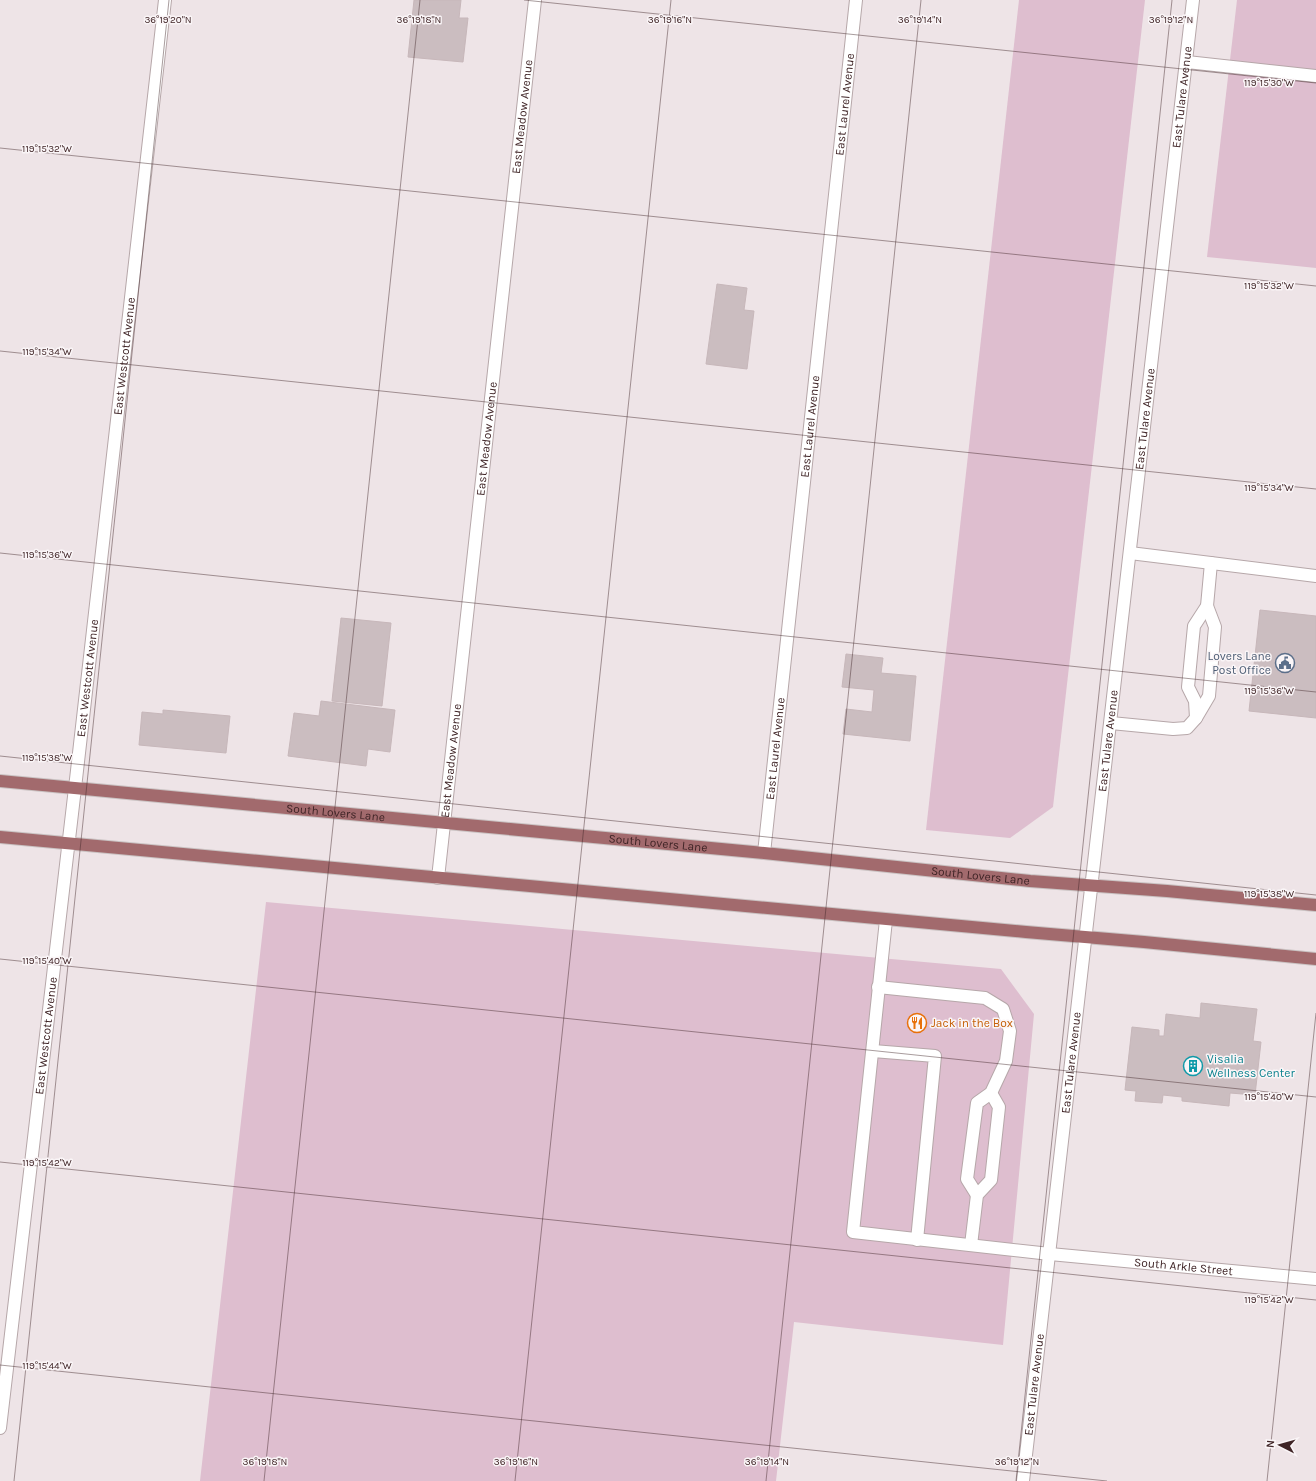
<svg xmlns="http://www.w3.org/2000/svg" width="1316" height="1481" font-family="Karla,sans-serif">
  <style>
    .green { fill: #debecf }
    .building { fill: #cbbdc0; stroke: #c7b7ba }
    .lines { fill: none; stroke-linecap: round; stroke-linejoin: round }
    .minor-casing { stroke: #b6a7a9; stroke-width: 14 }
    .major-casing { stroke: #c9c2c2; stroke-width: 14 }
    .minor { stroke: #fff; stroke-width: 12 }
    .major { stroke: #a26a6d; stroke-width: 12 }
    .ticks { fill: none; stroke: #3f2426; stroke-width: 1; stroke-opacity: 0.45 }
    .labels { text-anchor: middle; stroke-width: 3; stroke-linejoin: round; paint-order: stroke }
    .street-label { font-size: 12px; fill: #3f2426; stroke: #faf5f7 }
    .service-label { font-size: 12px; fill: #4e5e75; stroke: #faf5f7; text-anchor: end }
    .food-label { font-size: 12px; fill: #c56008; stroke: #faf5f7; text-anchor: start }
    .culture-label { font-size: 12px; fill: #0d838f; stroke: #faf5f7; text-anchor: start }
    .ticks-label { font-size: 10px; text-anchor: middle; fill: #3f2426; stroke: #faf5f7; stroke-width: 3; stroke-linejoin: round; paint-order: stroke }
  </style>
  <rect width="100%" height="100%" fill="#eee4e7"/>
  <g class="green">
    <polygon points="1019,0 1145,0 1053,807 1010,838 926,830"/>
    <polygon points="1237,0 1316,0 1316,268 1207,257"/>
    <polygon points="266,902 1001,969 1034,1014 1003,1345 794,1322 776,1481 200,1481"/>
  </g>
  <g class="building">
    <polygon points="414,0 461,0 459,18 468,18 463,62 408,57"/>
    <polygon points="717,284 747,288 744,310 754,311 747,369 706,364"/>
    <polygon points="1260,610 1316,616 1316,718 1249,711"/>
    <polygon points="341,618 391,623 382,706 332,701"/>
    <polygon points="846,654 883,658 881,673 916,676 910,741 843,734 846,709 872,712 874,690 842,687"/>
    <polygon points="321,701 395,710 390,752 368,749 366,766 288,756 294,713 319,716"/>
    <polygon points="163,710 230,716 226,753 139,745 142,712 163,714"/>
    <polygon points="1201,1003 1257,1009 1253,1041 1261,1042 1255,1095 1230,1093 1229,1106 1182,1101 1182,1097 1163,1095 1162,1103 1135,1101 1136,1091 1125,1090 1132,1027 1159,1030 1159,1036 1164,1036 1166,1014 1200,1018"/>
  </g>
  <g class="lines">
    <g class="minor-casing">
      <g id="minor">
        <polyline points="1187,62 1316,76"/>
        <polyline points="1130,553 1316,576"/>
        <polyline points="1196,718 1209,696 1215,627 1207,606"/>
        <polyline points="1111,723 1173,729 1187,728 1196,718 1195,701 1188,687 1194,626 1207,606 1211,563"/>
        <path id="s1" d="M764 853 856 0"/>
        <path id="s2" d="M438 878 535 0"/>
        <path id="s3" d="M886 920 853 1232 1050 1254 1316 1279"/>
        <polyline points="878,987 985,998 1003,1009 1010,1031 1006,1061 991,1093 977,1103 967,1179 977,1195"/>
        <polyline points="873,1051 935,1056 917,1240"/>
        <polyline points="971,1245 977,1195 991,1180 999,1107 991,1093"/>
        <path id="s4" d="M0 1428 75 788 165 0"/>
        <path id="s5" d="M1023 1481 1193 0"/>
      </g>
    </g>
    <g class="major-casing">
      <g id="major">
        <path id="s6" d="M0 781 764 853 1030 881 1167 891 1316 905"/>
        <polyline points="0,837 1026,932 1144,942 1316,959"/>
      </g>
    </g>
    <use href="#minor" class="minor"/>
    <use href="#major" class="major"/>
  </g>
  <path class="ticks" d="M524 0 1316 83M0 148 1316 286M0 351 1316 489M0 553 1316 692M0 756 1316 895M0 959 1316 1097M0 1162 1316 1300M0 1365 1107 1481M14 1481 169 0M264 1481 420 0M515 1481 671 0M766 1481 921 0M1016 1481 1172 0M1267 1481 1316 1013"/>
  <defs>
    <g id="civic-ring" transform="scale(1)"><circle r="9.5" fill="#faf5f7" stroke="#5c6f8a" stroke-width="1.5"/><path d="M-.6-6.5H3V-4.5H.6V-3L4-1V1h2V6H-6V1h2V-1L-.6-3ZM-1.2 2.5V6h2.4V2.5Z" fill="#5c6f8a"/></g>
    <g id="restaurant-ring" transform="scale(1)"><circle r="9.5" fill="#faf5f7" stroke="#e8710a" stroke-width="1.5"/><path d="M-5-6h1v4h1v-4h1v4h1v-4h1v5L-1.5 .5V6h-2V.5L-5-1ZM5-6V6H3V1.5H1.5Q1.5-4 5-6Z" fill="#e8710a"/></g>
    <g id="building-ring" transform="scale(1)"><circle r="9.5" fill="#faf5f7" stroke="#0f9aa8" stroke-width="1.5"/><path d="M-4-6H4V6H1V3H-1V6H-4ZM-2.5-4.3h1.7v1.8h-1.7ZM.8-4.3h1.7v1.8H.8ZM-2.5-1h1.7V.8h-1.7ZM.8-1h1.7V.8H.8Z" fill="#0f9aa8"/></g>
  </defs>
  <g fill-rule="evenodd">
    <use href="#civic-ring" x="1285" y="663"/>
    <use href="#restaurant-ring" x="917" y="1023"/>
    <use href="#building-ring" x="1193" y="1066"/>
  </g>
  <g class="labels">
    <g class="street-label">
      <text dy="4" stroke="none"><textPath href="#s5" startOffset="1393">East Tulare Avenue</textPath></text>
      <text dy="4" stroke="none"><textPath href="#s1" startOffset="753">East Laurel Avenue</textPath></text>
      <text dy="4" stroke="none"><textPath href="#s2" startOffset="766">East Meadow Avenue</textPath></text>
      <text dy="4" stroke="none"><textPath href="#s4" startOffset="1079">East Westcott Avenue</textPath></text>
      <text dy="4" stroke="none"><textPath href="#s5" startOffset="1069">East Tulare Avenue</textPath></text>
      <text dy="4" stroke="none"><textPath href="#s1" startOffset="429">East Laurel Avenue</textPath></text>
      <text dy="4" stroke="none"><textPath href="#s2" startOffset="442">East Meadow Avenue</textPath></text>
      <text dy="4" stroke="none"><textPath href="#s4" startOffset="755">East Westcott Avenue</textPath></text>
      <text dy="4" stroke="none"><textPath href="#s5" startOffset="745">East Tulare Avenue</textPath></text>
      <text dy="4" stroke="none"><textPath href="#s1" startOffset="105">East Laurel Avenue</textPath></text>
      <text dy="4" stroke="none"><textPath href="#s2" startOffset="118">East Meadow Avenue</textPath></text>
      <text dy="4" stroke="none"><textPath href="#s6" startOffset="337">South Lovers Lane</textPath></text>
      <text dy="4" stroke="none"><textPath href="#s6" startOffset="661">South Lovers Lane</textPath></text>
      <text dy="4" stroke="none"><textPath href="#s6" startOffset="985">South Lovers Lane</textPath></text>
      <text dy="4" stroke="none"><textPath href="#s4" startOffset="395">East Westcott Avenue</textPath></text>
      <text dy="4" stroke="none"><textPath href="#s5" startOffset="421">East Tulare Avenue</textPath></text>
      <text dy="4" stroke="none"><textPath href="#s3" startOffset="646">South Arkle Street</textPath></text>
      <text dy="4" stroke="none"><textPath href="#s5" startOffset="97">East Tulare Avenue</textPath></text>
    </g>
    <g class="service-label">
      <text x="1271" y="660">Lovers Lane<tspan x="1271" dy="14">Post Office</tspan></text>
    </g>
    <g class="food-label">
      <text x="931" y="1027">Jack in the Box</text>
    </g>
    <g class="culture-label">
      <text x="1207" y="1063">Visalia<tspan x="1207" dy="14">Wellness Center</tspan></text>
    </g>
  </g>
  <g class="ticks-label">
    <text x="168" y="23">36°19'20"N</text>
    <text x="419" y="23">36°19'18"N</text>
    <text x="670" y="23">36°19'16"N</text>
    <text x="920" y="23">36°19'14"N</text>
    <text x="1171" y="23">36°19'12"N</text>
    <text x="1269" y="86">119°15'30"W</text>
    <text x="47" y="152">119°15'32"W</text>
    <text x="1269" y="289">119°15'32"W</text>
    <text x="47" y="355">119°15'34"W</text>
    <text x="1269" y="491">119°15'34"W</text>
    <text x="47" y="558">119°15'36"W</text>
    <text x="1269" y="694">119°15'36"W</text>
    <text x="47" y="761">119°15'38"W</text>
    <text x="1269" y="897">119°15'38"W</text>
    <text x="47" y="964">119°15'40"W</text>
    <text x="1269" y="1100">119°15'40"W</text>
    <text x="47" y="1166">119°15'42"W</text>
    <text x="1269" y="1303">119°15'42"W</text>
    <text x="47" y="1369">119°15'44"W</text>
    <text x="265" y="1465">36°19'18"N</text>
    <text x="516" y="1465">36°19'16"N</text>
    <text x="767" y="1465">36°19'14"N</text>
    <text x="1017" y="1465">36°19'12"N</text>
  </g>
  <g transform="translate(1280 1445) rotate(276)" stroke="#faf5f7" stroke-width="3" paint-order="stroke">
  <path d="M0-3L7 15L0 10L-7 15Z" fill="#3f2426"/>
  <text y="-6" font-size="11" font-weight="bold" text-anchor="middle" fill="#3f2426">N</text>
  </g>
</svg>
